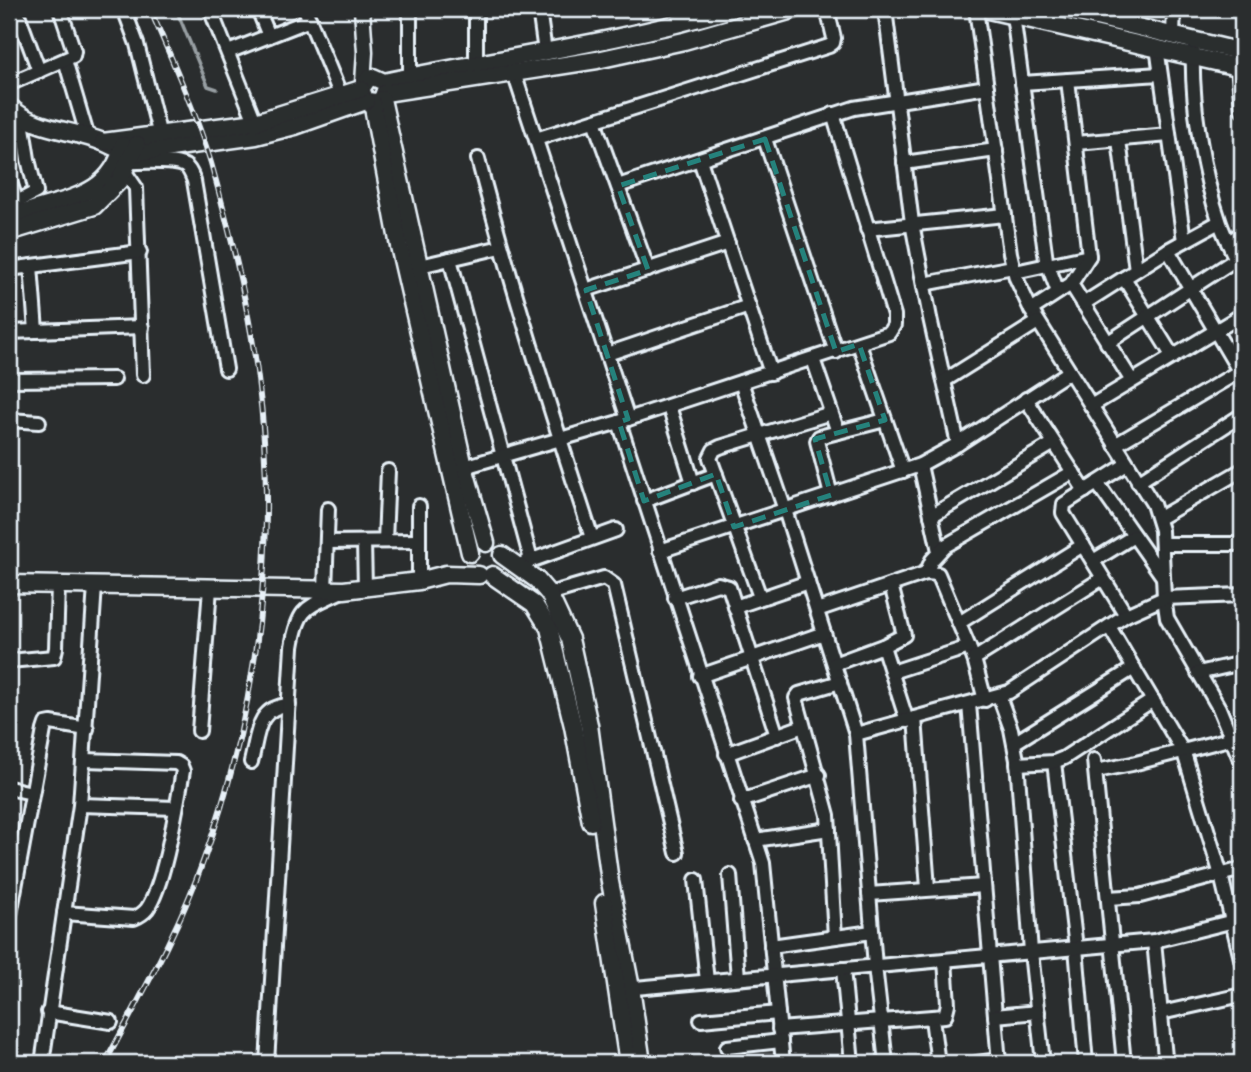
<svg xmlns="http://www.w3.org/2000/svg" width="1251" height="1072" font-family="Mynerve,sans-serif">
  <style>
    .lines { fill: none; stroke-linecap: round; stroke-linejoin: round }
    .stream { stroke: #989fa3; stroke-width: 3.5 }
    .minor-casing { stroke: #e8f1f8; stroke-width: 18 }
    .tertiary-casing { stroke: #e8f1f8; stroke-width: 19 }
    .secondary-casing { stroke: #e8f1f8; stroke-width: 21 }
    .minor { stroke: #2a2d2e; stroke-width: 12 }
    .tertiary { stroke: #2a2d2e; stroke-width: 14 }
    .secondary { stroke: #2a2d2e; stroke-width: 16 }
    .rail-casing { stroke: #e8f1f8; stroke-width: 6 }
    .rail { stroke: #2a2d2e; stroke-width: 3.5; stroke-dasharray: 10; stroke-linecap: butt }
    .marked { fill: none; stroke: #25827c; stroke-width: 5; stroke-dasharray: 14 9; stroke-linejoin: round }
  </style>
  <rect width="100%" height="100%" fill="#2a2d2e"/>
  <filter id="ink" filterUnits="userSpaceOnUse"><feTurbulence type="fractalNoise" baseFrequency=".0143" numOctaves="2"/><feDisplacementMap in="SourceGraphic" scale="14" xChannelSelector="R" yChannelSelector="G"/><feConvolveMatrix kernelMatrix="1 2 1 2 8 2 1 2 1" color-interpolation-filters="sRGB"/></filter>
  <g filter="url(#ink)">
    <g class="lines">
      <polyline class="stream" points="176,9 208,86 217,89"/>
      <g class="minor-casing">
        <g id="minor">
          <polyline points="16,9 39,71"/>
          <polyline points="124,9 137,44 160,136"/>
          <polyline points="210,9 258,129"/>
          <polyline points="258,9 269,36"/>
          <polyline points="305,9 341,96"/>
          <polyline points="476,9 476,66"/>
          <polyline points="539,9 545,52"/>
          <polyline points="885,9 912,223 930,318 958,444"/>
          <polyline points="976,9 1010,253 1016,278 1031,310 1153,504 1161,530 1164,598 1167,618 1219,708 1242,764"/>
          <polyline points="1013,15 1046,260 1058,292"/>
          <polyline points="1173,34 1174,9"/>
          <polyline points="1157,47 1184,241"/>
          <path d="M1193 50C1191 101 1203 175 1220 223 1226 240 1235 256 1242 273"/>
          <polyline points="228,52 310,20"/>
          <polyline points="65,60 88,138"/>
          <polyline points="512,67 628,419"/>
          <polyline points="1238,67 1242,109"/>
          <polyline points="410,77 410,9"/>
          <polyline points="1022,83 1160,74"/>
          <polyline points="9,84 73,56 74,51 60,9"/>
          <polyline points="594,121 648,270"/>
          <polyline points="536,139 829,46 833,43 834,38 827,9"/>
          <polyline points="765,139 836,352"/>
          <polyline points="1119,140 1136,270"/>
          <polyline points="1076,143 1169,135"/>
          <path d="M478 159C511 287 551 413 592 538"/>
          <polyline points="700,160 771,373"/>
          <path d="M120 162C136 163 172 159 185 166 190 169 192 176 194 181L226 369"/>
          <polyline points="904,163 996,150"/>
          <polyline points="125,172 136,188 143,375"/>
          <polyline points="9,179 19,208"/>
          <polyline points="618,186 854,108 987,87"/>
          <polyline points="17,202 36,192 28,159 21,115"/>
          <polyline points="867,229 1005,215"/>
          <polyline points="1228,243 1242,233"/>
          <polyline points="1168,250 1242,376"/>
          <polyline points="450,259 531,560"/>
          <polyline points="31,266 36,331"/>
          <polyline points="420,266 501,247"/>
          <polyline points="9,269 140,252"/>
          <polyline points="1015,272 1089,256"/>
          <polyline points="1124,278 1173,357"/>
          <polyline points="924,284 1013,267"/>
          <polyline points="1071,284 1132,381"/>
          <polyline points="586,290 728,243"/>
          <polyline points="1083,304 1168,250 1219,222"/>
          <polyline points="1031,310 1071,284 1089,256 1068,80"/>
          <polyline points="9,332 142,327"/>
          <polyline points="1107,343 1236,259"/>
          <polyline points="859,344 903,471"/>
          <polyline points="607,354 749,306"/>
          <polyline points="813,359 838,432"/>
          <polyline points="9,380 114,379"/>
          <polyline points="944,381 1038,322"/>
          <polyline points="741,382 785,510 856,734 875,966 886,1063"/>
          <polyline points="1026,399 1085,491"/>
          <polyline points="669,406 693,483"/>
          <polyline points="1091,406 1242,315"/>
          <polyline points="9,420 39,422"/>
          <polyline points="619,422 763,863 783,1063"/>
          <polyline points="1115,445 1240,371"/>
          <polyline points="920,465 939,551"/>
          <polyline points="464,467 619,422 889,333 894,325 894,315 833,114"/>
          <polyline points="1138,482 1242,415"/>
          <polyline points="1097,483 1163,577"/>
          <polyline points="831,495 817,441 819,437 885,420"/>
          <polyline points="644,501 716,474"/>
          <polyline points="419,506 419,581"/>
          <polyline points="931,516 1054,443"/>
          <polyline points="1159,518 1242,470"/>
          <polyline points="385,541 388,471"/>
          <polyline points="327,542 419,541"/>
          <polyline points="364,542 365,588"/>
          <polyline points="1163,544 1242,544"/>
          <polyline points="660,551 920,465 958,444 1069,372"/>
          <polyline points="1093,561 1134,536"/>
          <polyline points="524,563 616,530"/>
          <polyline points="926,573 932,560 945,546 1073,472"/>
          <polyline points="325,590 328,509"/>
          <polyline points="549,594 604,578 614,585 677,853"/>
          <polyline points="760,597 710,458 714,450 720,447 831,413"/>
          <polyline points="675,598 718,584 729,587 777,736"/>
          <polyline points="735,607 808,582"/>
          <polyline points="817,610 926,573 938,574 974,659 985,700"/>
          <polyline points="1126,615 1063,513 1064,504 1127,464"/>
          <polyline points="959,623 1083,545"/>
          <polyline points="1110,628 1184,753 1221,875 1242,963"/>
          <polyline points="883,646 907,721"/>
          <polyline points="974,659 1103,578"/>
          <polyline points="9,661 54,657 56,648 58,585"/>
          <polyline points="834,664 883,646 904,635 891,585"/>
          <polyline points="892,672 969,647"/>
          <polyline points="1198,673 1242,663"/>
          <polyline points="700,676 824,633"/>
          <polyline points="999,696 1011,729 1017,760 1031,952 1043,1063"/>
          <polyline points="969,704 999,1063"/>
          <polyline points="915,718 928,888"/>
          <polyline points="199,731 210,588"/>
          <polyline points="856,734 1009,692 1126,615 1164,598 1242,595"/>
          <polyline points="1014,743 1134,668"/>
          <polyline points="726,754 803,726"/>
          <polyline points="1094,760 1124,1063"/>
          <path d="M251 762C258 735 256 707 289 705"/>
          <polyline points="1054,762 1076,948 1086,1063"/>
          <polyline points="1017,764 1054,762 1064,758 1153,700"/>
          <polyline points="1096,771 1132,764 1233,738"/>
          <polyline points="9,788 32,793"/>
          <polyline points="741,801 819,775"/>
          <polyline points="80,805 176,808"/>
          <polyline points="755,840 829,829"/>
          <polyline points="730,875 738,978"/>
          <polyline points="696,880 707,981"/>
          <polyline points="869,894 984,886"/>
          <polyline points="1108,898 1140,896 1242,869"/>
          <path d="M64 913 134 918C139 916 143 914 147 909 165 884 177 803 183 771L181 766 176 763 85 760"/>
          <polyline points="9,920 44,730 46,724 51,723 87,729"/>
          <polyline points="835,937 828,815 796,698 799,694 840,682"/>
          <polyline points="1154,941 1165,1057"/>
          <polyline points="771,946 872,932"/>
          <polyline points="843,969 852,1063"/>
          <polyline points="624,989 1154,941 1242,919"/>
          <polyline points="48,1012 111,1022"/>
          <polyline points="1161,1013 1242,995"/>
          <polyline points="995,1016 1038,1012"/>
          <polyline points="932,1019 938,1063"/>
          <polyline points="701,1020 778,1013"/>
          <polyline points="779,1029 945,1016 948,1004 945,960"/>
          <polyline points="727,1047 781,1041"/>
          <polyline points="42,1063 80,805 95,586"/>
          <path d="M267 1063 292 647C299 604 308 608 344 590"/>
          <polyline points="977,1063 999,1060"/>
        </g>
      </g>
      <g class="tertiary-casing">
        <polyline id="tertiary" points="362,9 365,52 363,83"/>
      </g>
      <g class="secondary-casing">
        <g id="secondary">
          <polyline points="984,9 1242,68"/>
          <polyline points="1063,9 1242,52"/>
          <path d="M384 82 386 88 382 99 377 102 366 101 361 89 368 79 373 77 384 82C499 58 617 43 731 9"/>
          <polyline points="385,93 597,60 684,41 796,9"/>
          <polyline points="382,99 464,467 486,543"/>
          <polyline points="372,102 399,246 470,553"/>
          <path d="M9 106C35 131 72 129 103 142 115 147 121 152 135 153L256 136 295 126 366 101"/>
          <polyline points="103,142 256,122 361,89"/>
          <path d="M9 219C53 198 109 204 123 145"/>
          <polyline points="9,232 94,206 119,181 137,144"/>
          <polyline points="502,555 537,580 549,594 570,639 589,725 610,882 631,988 642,1063"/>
          <polyline points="492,575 534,604 549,628 573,726 591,822"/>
          <polyline points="9,584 344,590 419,581 446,574 479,575"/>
          <polyline points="604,903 628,1063"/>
        </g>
      </g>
      <use href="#minor" class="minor"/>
      <use href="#tertiary" class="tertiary"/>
      <use href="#secondary" class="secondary"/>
      <g class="rail-casing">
        <path id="rail" d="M105 1063C140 997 179 930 204 859 258 710 279 537 258 379 249 306 231 234 211 163 195 110 172 60 150 9"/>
      </g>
      <use href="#rail" class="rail"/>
    </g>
  </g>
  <path class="marked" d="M765 139 836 352 859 344 885 420 815 439 831 495 734 527 716 474 644 501 619 422 628 419 586 290 648 270 618 186Z"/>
  <rect width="1251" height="1072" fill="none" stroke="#2a2d2e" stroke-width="35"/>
  <rect x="18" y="18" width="1216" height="1037" fill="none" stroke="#e8f1f8" stroke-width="2.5" filter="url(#ink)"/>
</svg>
